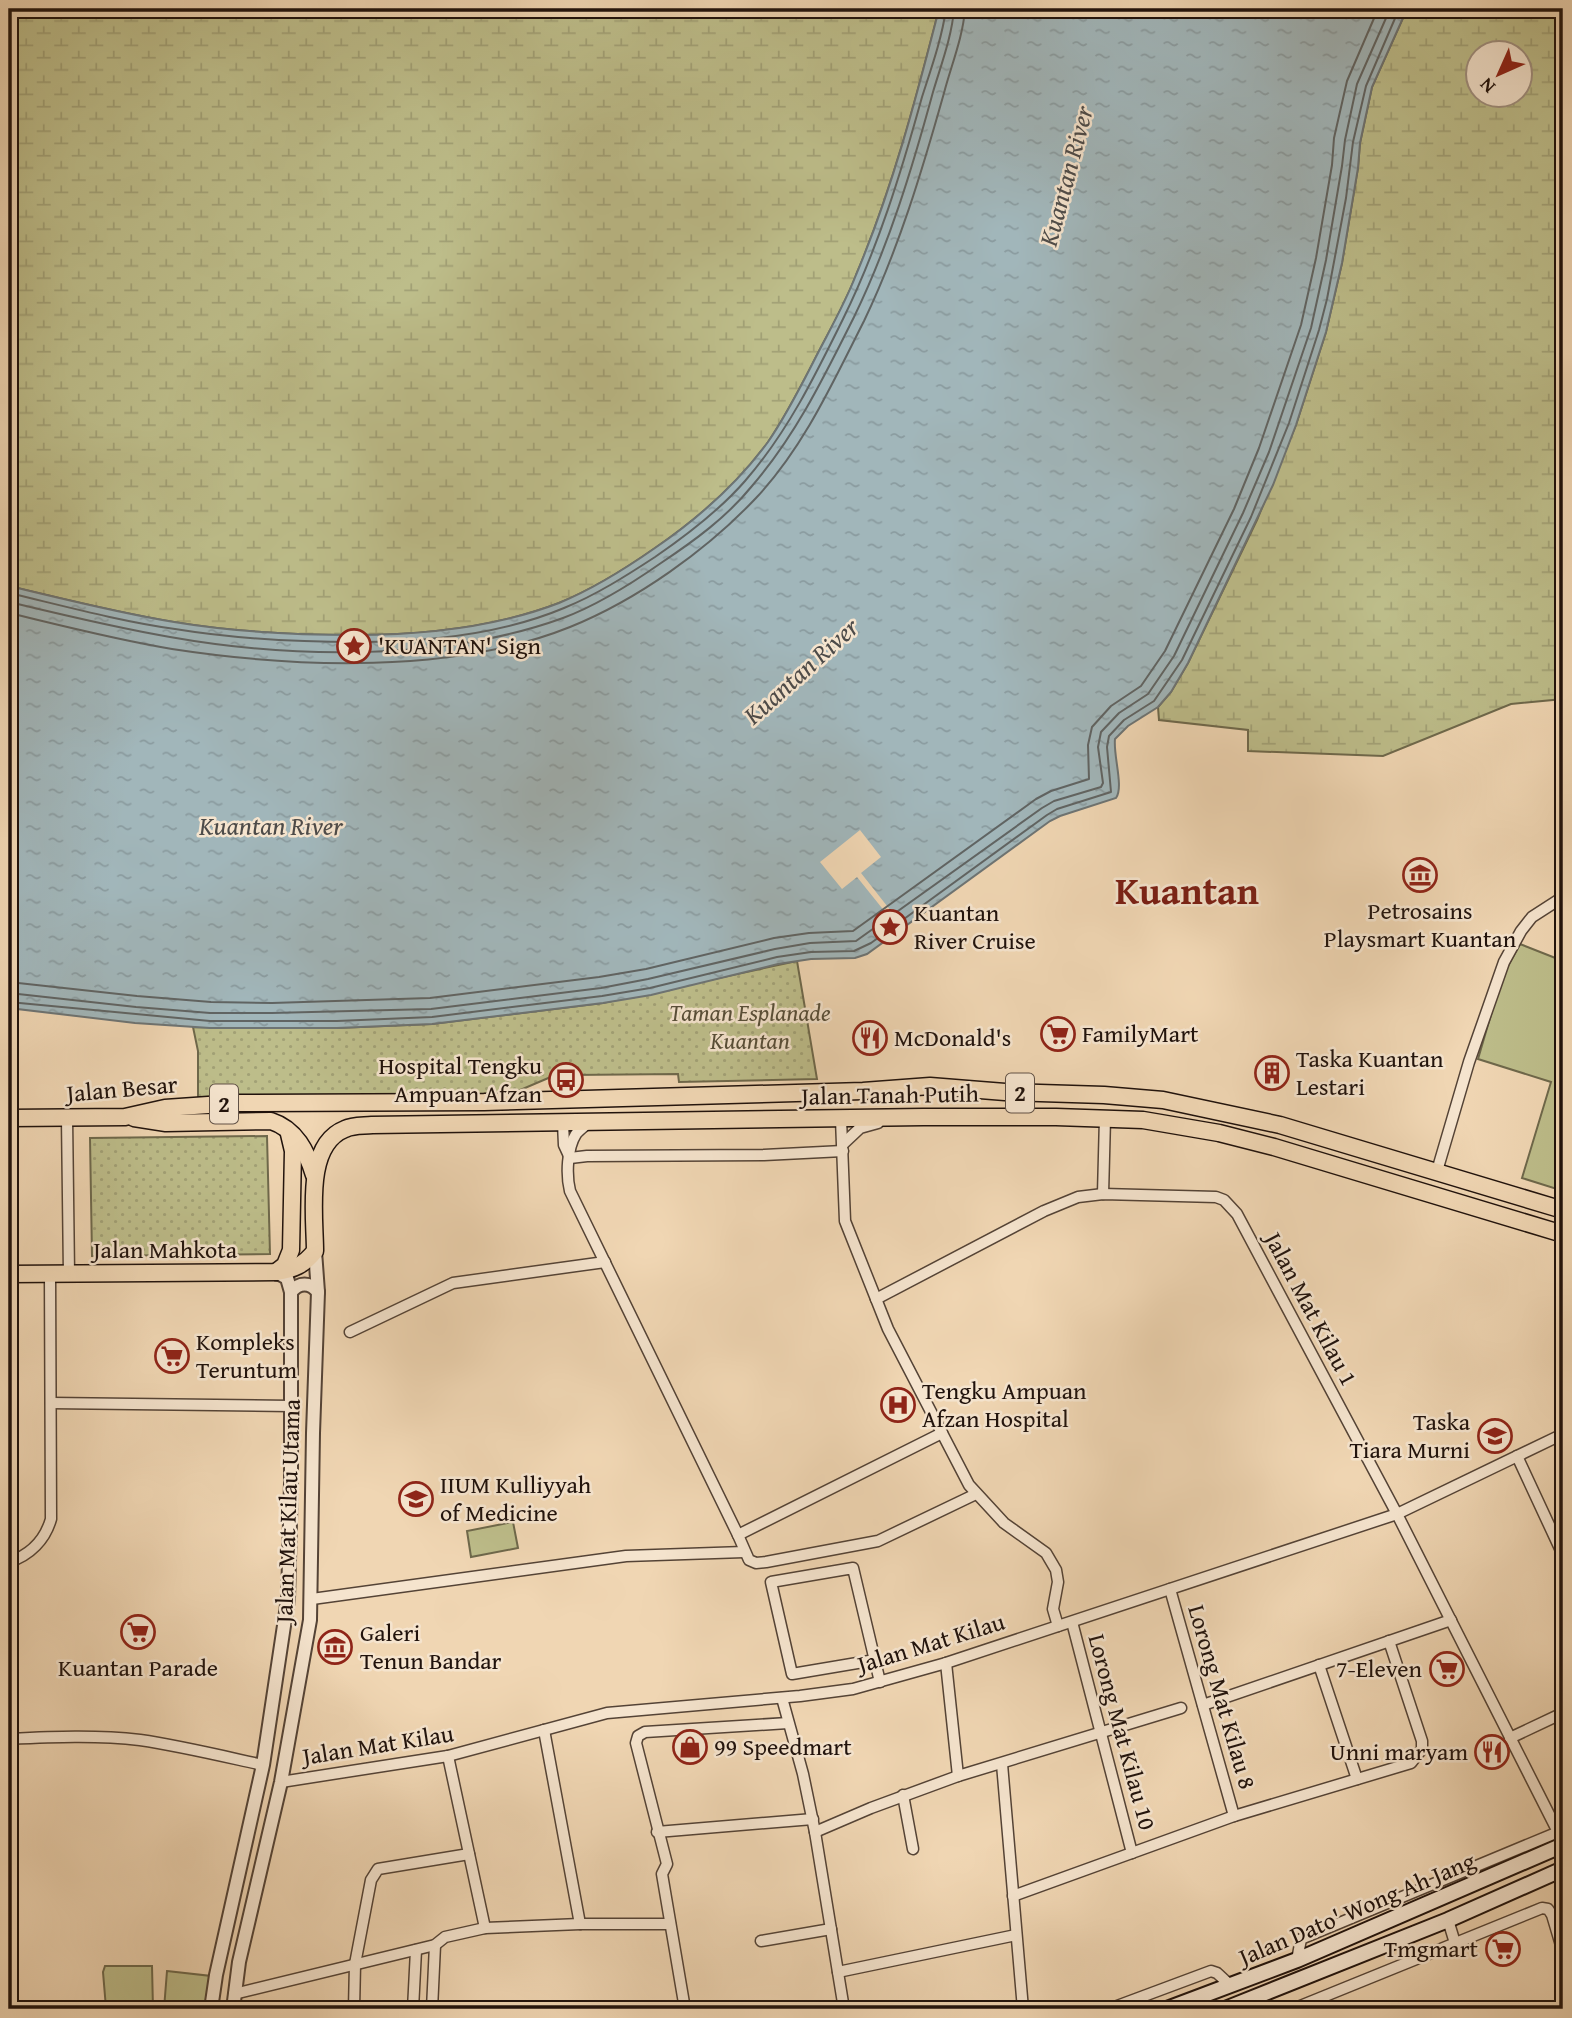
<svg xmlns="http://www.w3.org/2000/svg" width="1572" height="2018" font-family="'Gentium Book Plus',serif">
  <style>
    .grass { fill: #bdbd8a; stroke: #6e684b; stroke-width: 2 }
    .wetland { fill: url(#wetland-marsh); stroke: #6e684b; stroke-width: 2; fill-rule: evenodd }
    .park { fill: url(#park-dots); stroke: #6e684b; stroke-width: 2 }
    .water { fill: url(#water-ripples); stroke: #6d7474; stroke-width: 2 }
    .pier { fill: #f0d6b3 }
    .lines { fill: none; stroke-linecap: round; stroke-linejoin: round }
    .shore { stroke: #606463; stroke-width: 2 }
    .minor-casing { stroke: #544336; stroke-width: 13 }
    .tertiary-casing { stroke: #544336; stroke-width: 16 }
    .secondary-casing { stroke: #20120c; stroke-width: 18 }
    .trunk-casing { stroke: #20120c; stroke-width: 19 }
    .minor { stroke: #f5e4ce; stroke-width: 10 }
    .tertiary { stroke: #f5e4ce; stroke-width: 12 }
    .secondary { stroke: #f5e4ce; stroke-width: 14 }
    .trunk { stroke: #f0d6b3; stroke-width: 16 }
    .labels { text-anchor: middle; stroke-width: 5; stroke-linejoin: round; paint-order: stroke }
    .shield { fill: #f5e4ce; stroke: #605146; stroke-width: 2 }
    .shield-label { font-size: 23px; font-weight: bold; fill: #20120c }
    .poi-label { font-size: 24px; fill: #20120c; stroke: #f5e4ce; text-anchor: start }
    .park-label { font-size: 24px; font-style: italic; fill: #574e38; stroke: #f5e4ce }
    .street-label { font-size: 24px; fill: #20120c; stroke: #f5e4ce }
    .water-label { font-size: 26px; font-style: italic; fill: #4d4b49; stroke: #f5e4ce }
    .town-label { font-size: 38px; font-weight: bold; fill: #7a1f14; stroke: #f5e4ce }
  </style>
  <defs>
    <pattern id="wetland-marsh" width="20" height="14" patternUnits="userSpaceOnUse" patternTransform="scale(1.75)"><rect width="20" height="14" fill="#bdbd8a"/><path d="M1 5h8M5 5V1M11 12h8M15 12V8" fill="none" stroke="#a2a176"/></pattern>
    <pattern id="park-dots" width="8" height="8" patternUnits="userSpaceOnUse" patternTransform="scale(1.75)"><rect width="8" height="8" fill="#bdbd8a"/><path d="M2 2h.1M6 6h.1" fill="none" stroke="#a2a176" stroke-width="1.8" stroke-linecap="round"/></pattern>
    <pattern id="water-ripples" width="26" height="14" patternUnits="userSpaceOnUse" patternTransform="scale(1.75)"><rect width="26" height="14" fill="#a1b6ba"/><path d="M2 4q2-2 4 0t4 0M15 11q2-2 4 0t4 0" fill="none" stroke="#8a9b9f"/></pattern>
  </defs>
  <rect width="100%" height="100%" fill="#f0d6b3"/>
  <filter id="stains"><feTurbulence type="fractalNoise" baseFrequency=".00286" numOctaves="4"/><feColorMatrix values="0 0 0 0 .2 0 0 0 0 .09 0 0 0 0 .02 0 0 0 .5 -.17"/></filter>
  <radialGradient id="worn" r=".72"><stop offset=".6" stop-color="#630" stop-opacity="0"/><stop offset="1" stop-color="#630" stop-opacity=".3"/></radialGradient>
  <g class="grass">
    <polygon points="1520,944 1563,961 1563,1191 1522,1178 1551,1082 1478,1059 1502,977"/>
    <polygon points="513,1522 518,1548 471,1557 467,1531"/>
    <polygon points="105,1966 152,1966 153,2009 101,2009 106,2008 103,1972"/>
    <polygon points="167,1971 211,1976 207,2009 164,2009"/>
  </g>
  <g class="wetland">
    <path d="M9 9H939C916 99 892 190 856 275 846 301 832 326 819 351 803 382 788 413 768 442 737 484 699 518 655 548 625 569 593 589 559 603 494 628 424 635 355 635 295 635 234 632 174 622 118 613 64 599 9 586Z"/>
    <path d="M1407 9H1563V699L1511 704 1383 756 1248 751V730L1159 720 1158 707 1171 692 1188 663 1257 520 1296 425 1326 332 1342 263 1358 168 1360 143 1372 87ZM1478 52H1520V94H1478Z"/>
  </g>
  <g class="park">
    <polygon points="797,961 817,1079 679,1082 678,1074 571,1075 571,1071 553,1072 553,1076 511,1094 200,1097 198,1100 198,1051 193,1027 337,1028 432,1024 603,1003"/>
    <polygon points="267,1136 270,1254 92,1256 90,1138"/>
  </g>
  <path class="water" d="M939 9H1407L1372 87 1360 143 1358 168 1342 263 1326 332 1296 425 1273 485 1188 663 1171 692 1158 707 1128 726 1115 739C1113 755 1124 787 1116 798L1060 816 1050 821 867 954 855 958 811 959 778 964 651 995 603 1003 432 1024 337 1028H210L135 1023 9 1008V586C64 599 118 613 174 622 234 632 295 635 355 635 424 635 494 628 559 603 593 589 625 569 655 548 699 518 737 484 768 442 788 413 803 382 819 351 832 326 846 301 856 275 892 190 916 99 939 9Z"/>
  <polygon class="pier" points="860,830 881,857 861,873 906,930 902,933 857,877 842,889 820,862"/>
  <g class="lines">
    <g class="shore">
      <path d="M9 593C64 606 119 621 175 629 236 639 297 642 358 642 427 642 500 635 564 608 596 595 626 576 655 557 687 535 719 511 745 481 787 433 815 376 843 319 878 248 901 173 922 97 931 69 942 38 946 9"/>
      <path d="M9 602C63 615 116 628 170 637 294 659 444 661 563 618 598 605 631 584 661 563 694 541 727 517 752 486 796 435 824 377 854 317 889 245 912 169 933 92 941 65 952 36 954 9"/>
      <path d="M9 613C63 626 117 640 172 649 296 668 453 674 570 627 637 600 707 550 756 498 804 447 833 382 864 321 899 248 922 171 944 93 951 66 963 37 965 9"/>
      <polyline points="9,982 137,996 211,1002 272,1003 430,998 599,977 646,969 774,938 809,933 853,931 1036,799 1051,791 1089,779 1088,745 1092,727 1111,706 1141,686 1165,651 1234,509 1259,448 1301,325 1316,258 1332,165 1334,138 1347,81 1378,9"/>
      <polyline points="9,993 136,1007 210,1013 272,1013 431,1009 601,988 648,979 775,949 810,943 856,941 1042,808 1054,801 1101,787 1103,783 1098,747 1101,732 1119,713 1148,694 1174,656 1243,513 1269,452 1311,328 1326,260 1342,166 1345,140 1357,84 1390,9"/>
      <polyline points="9,1002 210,1021 337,1021 432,1017 602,996 650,988 777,957 811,952 854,951 871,943 1047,815 1057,809 1111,792 1107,747 1109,736 1124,720 1154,701 1182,660 1251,517 1289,423 1319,330 1327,299 1346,198 1353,142 1366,86 1399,9"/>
    </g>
    <g class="minor-casing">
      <g id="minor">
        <polyline points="67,1118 69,1274"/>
        <polyline points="841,1119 845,1221 888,1329 969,1485 1004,1523 1046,1553 1056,1570 1058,1582 1053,1609 1058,1626"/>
        <path d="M589 1122C585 1126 579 1130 576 1134 567 1148 566 1175 570 1191L738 1535 749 1560 756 1563 766 1562 878 1541 976 1494"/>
        <polyline points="563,1123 564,1145 570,1158"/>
        <polyline points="843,1144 860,1128 878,1123"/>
        <polyline points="570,1158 587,1156 764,1155 843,1151"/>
        <polyline points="1437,1171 1469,1062 1504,962 1521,931 1532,917 1563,897"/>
        <polyline points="1103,1194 1105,1118"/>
        <polyline points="876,1299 1044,1211 1078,1197 1103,1194 1216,1197 1224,1200 1237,1214 1397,1514 1558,1832 1563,1850"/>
        <polyline points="350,1332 453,1283 605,1262"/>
        <polyline points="51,1403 291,1406"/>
        <polyline points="1517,1456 1563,1555"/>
        <polyline points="738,1535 942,1433"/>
        <path d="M9 1562C30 1555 45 1540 51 1519L50 1274"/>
        <polyline points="1170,1589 1234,1816"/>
        <polyline points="312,1599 626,1556 744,1552"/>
        <polyline points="1072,1622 1132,1853"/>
        <polyline points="875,1660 792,1674 771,1582 853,1568 880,1682"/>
        <polyline points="946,1663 958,1776"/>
        <polyline points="1319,1665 1357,1779"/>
        <polyline points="782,1698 803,1774 815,1832 844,2009"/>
        <polyline points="1203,1705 1451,1620"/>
        <polyline points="544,1730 580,1924"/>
        <polyline points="1510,1738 1563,1713"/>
        <path d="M9 1739C53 1737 96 1735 140 1740 181 1746 222 1756 263 1765"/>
        <polyline points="448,1756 485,1928"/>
        <polyline points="1002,1764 1023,2009"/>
        <polyline points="281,1782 448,1756 607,1713 800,1696 853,1689 946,1663 1397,1514 1563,1434"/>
        <polyline points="903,1795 913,1849"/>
        <polyline points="657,1832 813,1819"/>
        <polyline points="815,1832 871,1808 958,1776 1181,1708"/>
        <polyline points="1013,1896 1234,1816 1411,1763 1422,1749 1422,1741 1389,1641"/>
        <polyline points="1448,1920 1455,1943"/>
        <polyline points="761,1941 831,1929"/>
        <polyline points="1297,1960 1301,1939 1563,1830"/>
        <polyline points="838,1972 1016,1935"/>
        <polyline points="234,1994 435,1945 445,1937 485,1928 580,1924 670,1924"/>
        <polyline points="354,2009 355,1964 371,1880 378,1869 469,1854"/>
        <polyline points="413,2009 416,1950"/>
        <polyline points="432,2009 435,1945"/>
        <polyline points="685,2009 662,1874 667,1864 636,1743 638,1736 645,1732 788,1723"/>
        <polyline points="1109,2009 1211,1971 1217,1973 1231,1986"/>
        <polyline points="1293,2009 1542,1908 1548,1909 1552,1915 1563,1952"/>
      </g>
    </g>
    <g class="tertiary-casing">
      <g id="tertiary">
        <path d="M291 1292C299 1282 310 1282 318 1292"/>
        <polyline points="211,2009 216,1975 263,1765 288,1599 291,1483 291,1292 287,1278 276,1272"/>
        <polyline points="233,2009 239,1962 281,1782 310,1620 313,1433 318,1292 315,1251"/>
      </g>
    </g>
    <g class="secondary-casing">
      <g id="secondary">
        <polyline points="1167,2009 1297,1960 1563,1845"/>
        <polyline points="1225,2009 1448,1920 1563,1869"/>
      </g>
    </g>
    <g class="trunk-casing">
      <g id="trunk">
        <polyline points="9,1118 125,1117 165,1108 237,1103 484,1102 863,1091 930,1086 1005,1092 1104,1095 1163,1100 1280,1125 1563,1210"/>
        <path d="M134 1118 166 1123 271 1121C296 1129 307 1152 314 1175"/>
        <polyline points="276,1272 285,1265 291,1250 293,1151 289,1134"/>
        <path d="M9 1274 276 1272C293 1270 304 1265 315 1251 315 1216 304 1145 345 1129 353 1125 363 1126 372 1125L923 1117H1056L1143 1120 1219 1133 1274 1147 1563 1234"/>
      </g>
    </g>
    <use href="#minor" class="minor"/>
    <use href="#tertiary" class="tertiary"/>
    <use href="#secondary" class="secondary"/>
    <use href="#trunk" class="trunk"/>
  </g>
  <defs>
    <g id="sight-ring" transform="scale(1.75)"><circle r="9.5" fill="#f5e4ce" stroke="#8f2418" stroke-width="1.5"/><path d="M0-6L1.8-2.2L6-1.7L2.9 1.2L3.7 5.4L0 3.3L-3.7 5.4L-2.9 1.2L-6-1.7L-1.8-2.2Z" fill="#8f2418"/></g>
    <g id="museum-ring" transform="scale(1.75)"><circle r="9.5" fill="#f5e4ce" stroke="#8f2418" stroke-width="1.5"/><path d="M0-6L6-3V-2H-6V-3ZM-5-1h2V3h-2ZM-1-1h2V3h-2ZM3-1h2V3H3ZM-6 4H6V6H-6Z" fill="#8f2418"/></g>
    <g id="supermarket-ring" transform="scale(1.75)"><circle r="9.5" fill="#f5e4ce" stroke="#8f2418" stroke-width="1.5"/><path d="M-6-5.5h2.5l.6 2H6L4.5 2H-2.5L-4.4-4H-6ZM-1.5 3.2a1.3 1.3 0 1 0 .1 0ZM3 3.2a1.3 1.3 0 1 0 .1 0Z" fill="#8f2418"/></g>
    <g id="restaurant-ring" transform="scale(1.75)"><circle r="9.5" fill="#f5e4ce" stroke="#8f2418" stroke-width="1.5"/><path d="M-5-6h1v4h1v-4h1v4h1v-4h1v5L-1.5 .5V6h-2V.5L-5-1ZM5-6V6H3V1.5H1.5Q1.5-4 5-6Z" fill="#8f2418"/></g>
    <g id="building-ring" transform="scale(1.75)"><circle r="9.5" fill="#f5e4ce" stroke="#8f2418" stroke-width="1.5"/><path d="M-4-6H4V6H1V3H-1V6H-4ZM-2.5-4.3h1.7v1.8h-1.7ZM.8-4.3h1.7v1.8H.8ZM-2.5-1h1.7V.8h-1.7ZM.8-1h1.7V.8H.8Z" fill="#8f2418"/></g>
    <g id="bus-ring" transform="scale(1.75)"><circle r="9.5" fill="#f5e4ce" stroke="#8f2418" stroke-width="1.5"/><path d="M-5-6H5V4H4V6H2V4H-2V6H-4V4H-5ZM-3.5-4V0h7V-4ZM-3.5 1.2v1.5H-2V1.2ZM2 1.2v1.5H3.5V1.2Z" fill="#8f2418"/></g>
    <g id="hospital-ring" transform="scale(1.75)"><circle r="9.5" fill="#f5e4ce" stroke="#8f2418" stroke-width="1.5"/><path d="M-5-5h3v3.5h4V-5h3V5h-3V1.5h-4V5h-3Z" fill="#8f2418"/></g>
    <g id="school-ring" transform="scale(1.75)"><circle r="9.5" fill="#f5e4ce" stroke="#8f2418" stroke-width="1.5"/><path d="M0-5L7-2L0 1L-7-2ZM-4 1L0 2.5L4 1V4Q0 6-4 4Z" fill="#8f2418"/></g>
    <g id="university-ring" transform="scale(1.75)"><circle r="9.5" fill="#f5e4ce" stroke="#8f2418" stroke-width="1.5"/><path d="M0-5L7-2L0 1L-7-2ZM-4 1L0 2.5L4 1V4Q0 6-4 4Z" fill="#8f2418"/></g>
    <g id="shop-ring" transform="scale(1.75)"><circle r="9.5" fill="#f5e4ce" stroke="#8f2418" stroke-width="1.5"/><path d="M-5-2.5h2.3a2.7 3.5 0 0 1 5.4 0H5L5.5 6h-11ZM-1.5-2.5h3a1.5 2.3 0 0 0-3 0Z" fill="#8f2418"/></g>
  </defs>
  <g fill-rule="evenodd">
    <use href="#sight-ring" x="354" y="646"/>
    <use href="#museum-ring" x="1420" y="875"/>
    <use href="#sight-ring" x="890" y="927"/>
    <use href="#supermarket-ring" x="1058" y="1034"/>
    <use href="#restaurant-ring" x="870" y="1038"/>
    <use href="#building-ring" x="1272" y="1073"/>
    <use href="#bus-ring" x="566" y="1080"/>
    <use href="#supermarket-ring" x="172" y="1356"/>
    <use href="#hospital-ring" x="898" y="1405"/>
    <use href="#school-ring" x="1495" y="1436"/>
    <use href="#university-ring" x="416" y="1499"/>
    <use href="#supermarket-ring" x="138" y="1632"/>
    <use href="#museum-ring" x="335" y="1647"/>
    <use href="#supermarket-ring" x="1447" y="1669"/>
    <use href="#shop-ring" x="690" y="1747"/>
    <use href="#restaurant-ring" x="1492" y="1752"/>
    <use href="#supermarket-ring" x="1503" y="1949"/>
  </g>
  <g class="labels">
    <g class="shield">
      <rect x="1006" y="1073.5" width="28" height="39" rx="5"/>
      <rect x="210" y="1084.5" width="28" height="39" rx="5"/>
    </g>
    <g class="shield-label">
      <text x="1020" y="1101">2</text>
      <text x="224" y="1112">2</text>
    </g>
    <g class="poi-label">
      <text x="378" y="654">'KUANTAN' Sign</text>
      <text x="1420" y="919" text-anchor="middle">Petrosains<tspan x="1420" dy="28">Playsmart Kuantan</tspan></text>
      <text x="914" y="921">Kuantan<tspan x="914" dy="28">River Cruise</tspan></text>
      <text x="1082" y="1042">FamilyMart</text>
      <text x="894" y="1046">McDonald's</text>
      <text x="1296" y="1067">Taska Kuantan<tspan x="1296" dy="28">Lestari</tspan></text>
      <text x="542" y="1074" text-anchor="end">Hospital Tengku<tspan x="542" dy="28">Ampuan Afzan</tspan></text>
      <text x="196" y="1350">Kompleks<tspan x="196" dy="28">Teruntum</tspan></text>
      <text x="922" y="1399">Tengku Ampuan<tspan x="922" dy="28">Afzan Hospital</tspan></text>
      <text x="1470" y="1430" text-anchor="end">Taska<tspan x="1470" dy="28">Tiara Murni</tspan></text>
      <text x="440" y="1493">IIUM Kulliyyah<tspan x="440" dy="28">of Medicine</tspan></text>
      <text x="360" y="1641">Galeri<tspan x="360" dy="28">Tenun Bandar</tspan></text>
      <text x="138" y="1676" text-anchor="middle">Kuantan Parade</text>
      <text x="1422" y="1677" text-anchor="end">7-Eleven</text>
      <text x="714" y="1755">99 Speedmart</text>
      <text x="1468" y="1760" text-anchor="end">Unni maryam</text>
      <text x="1478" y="1957" text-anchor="end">Tmgmart</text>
    </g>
    <g class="park-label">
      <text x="750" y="1021">Taman Esplanade<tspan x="750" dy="28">Kuantan</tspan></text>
    </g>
    <g class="street-label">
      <text transform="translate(122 1089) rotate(-5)" y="8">Jalan Besar</text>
      <text transform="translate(890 1095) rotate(-1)" y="8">Jalan Tanah Putih</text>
      <text x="165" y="1258">Jalan Mahkota</text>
      <text transform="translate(1311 1309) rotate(62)" y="8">Jalan Mat Kilau 1</text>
      <text transform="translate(288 1511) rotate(-88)" y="8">Jalan Mat Kilau Utama</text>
      <text transform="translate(931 1643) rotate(-17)" y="8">Jalan Mat Kilau</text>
      <text transform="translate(1222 1697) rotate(74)" y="8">Lorong Mat Kilau 8</text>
      <text transform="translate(1122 1732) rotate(75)" y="8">Lorong Mat Kilau 10</text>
      <text transform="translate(378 1745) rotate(-9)" y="8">Jalan Mat Kilau</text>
      <text transform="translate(1357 1909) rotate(-23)" y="8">Jalan Dato' Wong Ah Jang</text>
    </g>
    <g class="water-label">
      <text transform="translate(1066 176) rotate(-75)" y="9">Kuantan River</text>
      <text transform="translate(801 671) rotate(-42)" y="9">Kuantan River</text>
      <text x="271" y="835">Kuantan River</text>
    </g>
    <g class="town-label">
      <text x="1187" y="904">Kuantan</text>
    </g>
  </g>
  <rect width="1572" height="2018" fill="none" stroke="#f0d6b3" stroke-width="35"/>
  <rect x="10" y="10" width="1551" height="1997" fill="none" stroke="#20120c" stroke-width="3.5"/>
  <rect x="18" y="18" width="1537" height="1983" fill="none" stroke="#20120c" stroke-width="2"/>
  <g transform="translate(1499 74) rotate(225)"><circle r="33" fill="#f5e4ce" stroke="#a09080" stroke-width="2"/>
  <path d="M0-5L12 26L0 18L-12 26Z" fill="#8f2418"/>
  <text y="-10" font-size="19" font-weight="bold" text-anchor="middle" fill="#20120c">N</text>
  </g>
  <rect width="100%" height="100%" filter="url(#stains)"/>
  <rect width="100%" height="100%" fill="url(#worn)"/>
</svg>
